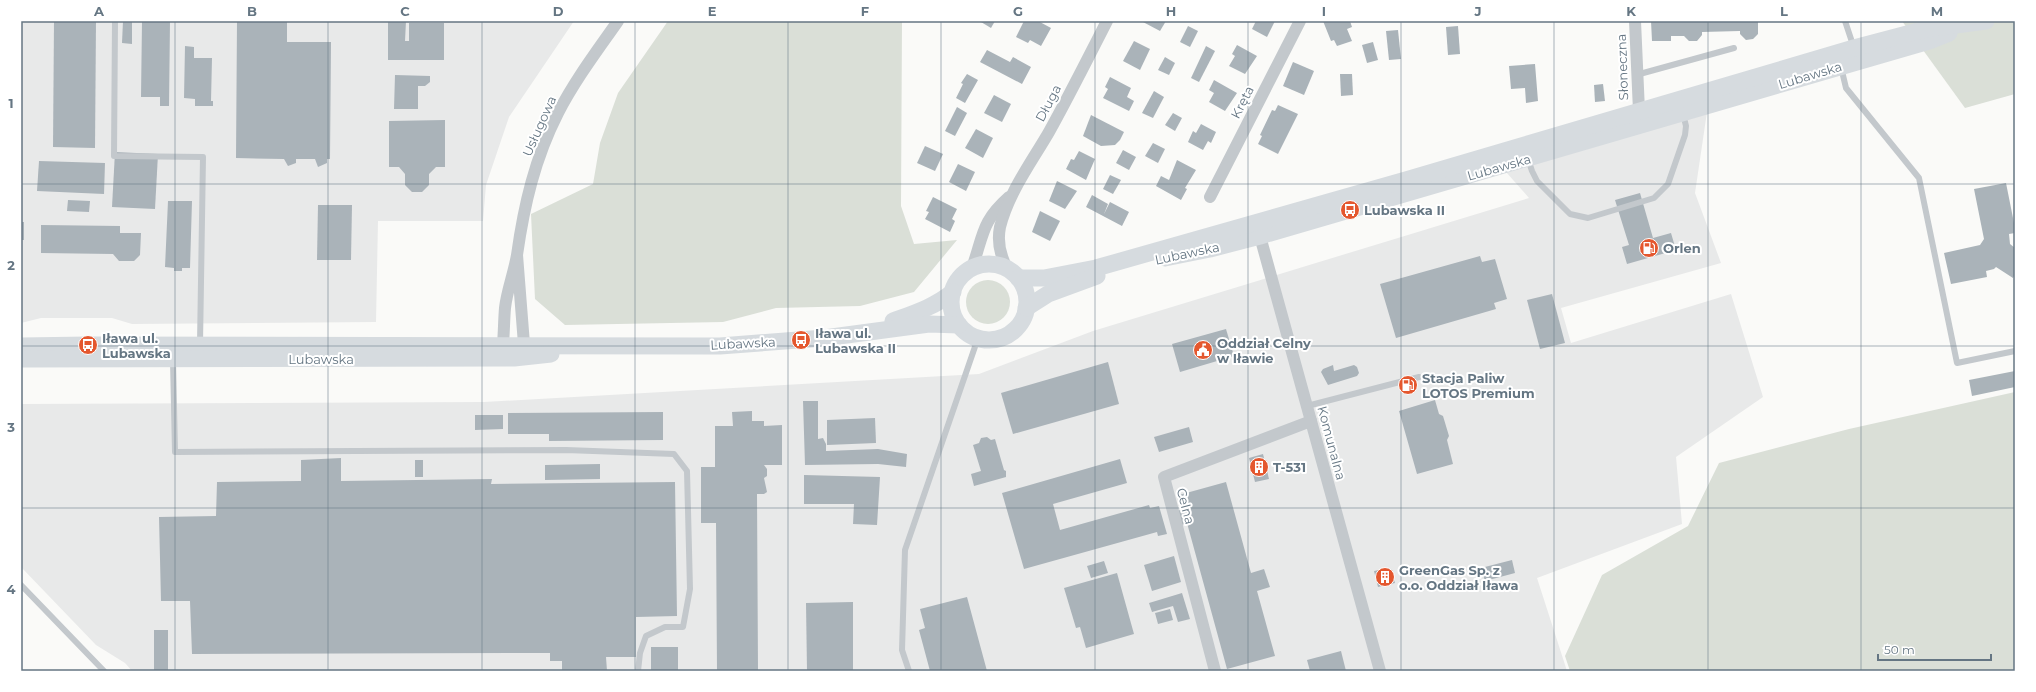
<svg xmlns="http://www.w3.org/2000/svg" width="2036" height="692" font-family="Montserrat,sans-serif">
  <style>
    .built { fill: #e8e9e9 }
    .green { fill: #dadfd7 }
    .building { fill: #aab3b9 }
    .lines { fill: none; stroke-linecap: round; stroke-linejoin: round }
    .lane { stroke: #c3c8cc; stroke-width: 6 }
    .street { stroke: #c3c8cc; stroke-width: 12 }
    .secondary { stroke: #d6dbdf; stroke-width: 17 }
    .grid { fill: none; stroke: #657683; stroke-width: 1; stroke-opacity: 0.55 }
    .labels { text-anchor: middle; stroke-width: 4; stroke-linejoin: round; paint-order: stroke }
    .street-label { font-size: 13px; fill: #657683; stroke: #fff }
    .poi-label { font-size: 13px; font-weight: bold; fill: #657683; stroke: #fff; text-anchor: start }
    .neatline { fill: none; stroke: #657683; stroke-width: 1.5 }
    .grid-label { font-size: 13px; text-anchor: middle; font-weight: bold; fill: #657683 }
  </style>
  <rect width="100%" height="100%" fill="#fafaf8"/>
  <g class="built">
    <polygon points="21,21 574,21 509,117 486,185 483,221 378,221 376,322 132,324 112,318 41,318 21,323"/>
    <polygon points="1707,112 1695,193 1721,263 1561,308 1571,343 1731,294 1763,397 1676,457 1682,524 1537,578 1567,671 132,671 125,663 96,645 21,567 21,404 484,402 979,374 1093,331 1529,198 1506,172"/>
  </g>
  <g class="green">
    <polygon points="668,21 902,21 901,206 914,244 957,240 914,292 860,306 776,308 723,322 565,325 535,299 531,214 593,184 600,143 618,93"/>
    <polygon points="1902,21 2015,21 2015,94 1965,108"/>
    <circle cx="988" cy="302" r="22"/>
    <polygon points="2015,392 2015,671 1570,671 1565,656 1602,575 1688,526 1719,463 1849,429"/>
  </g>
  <g class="building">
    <polygon points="54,21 96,21 95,148 53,147"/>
    <polygon points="123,21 132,21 132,44 122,43"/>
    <polygon points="142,21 170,21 169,106 160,106 160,97 141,97"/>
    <polygon points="237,21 287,21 287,42 331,42 330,159 327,159 327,163 318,167 315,159 296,159 296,163 288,166 284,159 236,158"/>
    <polygon points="388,21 406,21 405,41 409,41 409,23 444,23 444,60 388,60"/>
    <polygon points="981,21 995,21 991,28 981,22"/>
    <polygon points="1024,21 1038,21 1051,28 1041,46 1030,40 1028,43 1016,37"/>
    <polygon points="1144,21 1166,21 1160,31 1143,22"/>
    <polygon points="1256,21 1275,21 1267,37 1252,29"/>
    <polygon points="1323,21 1350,21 1352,27 1347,29 1352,41 1337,46 1334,40 1331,41"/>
    <polygon points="1651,21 1758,21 1758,34 1753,39 1746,40 1740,34 1740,31 1702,32 1702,35 1697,41 1689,41 1684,36 1671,36 1671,41 1652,41"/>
    <polygon points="1188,26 1198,31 1190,47 1180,42"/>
    <polygon points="1458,26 1460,54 1448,55 1446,27"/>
    <polygon points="1398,30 1401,59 1389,60 1386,31"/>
    <polygon points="1134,41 1150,49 1140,70 1123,61"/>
    <polygon points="1373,42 1378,60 1367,63 1362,45"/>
    <polygon points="1237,45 1257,56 1245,74 1229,66 1235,56 1232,54"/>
    <polygon points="185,46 194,47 194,58 212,58 211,101 213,101 213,106 195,106 195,99 184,98"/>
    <polygon points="1206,46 1215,51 1199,82 1191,78"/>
    <polygon points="987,50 1010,62 1013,57 1031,67 1022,84 980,62"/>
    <polygon points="1165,57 1175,63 1169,75 1158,70"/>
    <polygon points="1293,62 1314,71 1304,95 1283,86"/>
    <polygon points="1535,64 1538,101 1526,103 1525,88 1511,89 1509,66"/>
    <polygon points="967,74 978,80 965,103 956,98 963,84 961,83"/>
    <polygon points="1340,74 1352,74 1353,95 1341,96"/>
    <polygon points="395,75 430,76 430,82 425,86 418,86 418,109 394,109"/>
    <polygon points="1110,77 1131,88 1127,97 1134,101 1129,111 1103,98 1108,89 1105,87"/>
    <polygon points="1214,80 1237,93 1225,111 1209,102 1214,93 1209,90"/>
    <polygon points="1603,84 1605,101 1595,102 1594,85"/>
    <polygon points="1154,91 1164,97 1153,118 1142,113"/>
    <polygon points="994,95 1011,104 1002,122 984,113"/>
    <polygon points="1278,105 1298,114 1278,154 1258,144 1262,136 1260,135 1272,110 1275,111"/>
    <polygon points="957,107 967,113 955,136 945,131"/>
    <polygon points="1173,113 1182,118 1175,131 1165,125"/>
    <polygon points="1091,115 1124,132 1120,140 1115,145 1101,146 1083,136"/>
    <polygon points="445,120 445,167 436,167 429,174 429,185 422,192 412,192 405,185 405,174 399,167 389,167 389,121"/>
    <polygon points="1201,124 1216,132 1211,143 1208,141 1203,150 1188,142 1193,131 1196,133"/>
    <polygon points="976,129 993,138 983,158 965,148"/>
    <polygon points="1153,143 1165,149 1158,163 1145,156"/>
    <polygon points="925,146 943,154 935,171 917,163"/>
    <polygon points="1123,150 1136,157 1129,170 1116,163"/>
    <polygon points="1079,151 1095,159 1086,180 1066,169 1071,159 1074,160"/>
    <polygon points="115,152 158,154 155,209 112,207"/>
    <polygon points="1177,160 1196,170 1185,188 1187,189 1181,200 1156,186 1161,176 1169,180"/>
    <polygon points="39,161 105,163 104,194 37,191"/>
    <polygon points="958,164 975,172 966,191 949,182"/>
    <polygon points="1110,175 1121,180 1113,194 1103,189"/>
    <polygon points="1057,181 1077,191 1065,209 1049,201"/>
    <polygon points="2006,183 2015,228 2015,233 2009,234 2010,244 2015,248 2015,274 2013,278 1996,267 1994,269 1986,271 1987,277 1951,284 1944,253 1980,245 1984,239 1974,189"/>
    <polygon points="1640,193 1653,238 1671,233 1676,250 1627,264 1622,247 1629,245 1615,200"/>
    <polygon points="1092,195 1108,204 1104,214 1110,202 1129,212 1122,226 1086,207"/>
    <polygon points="933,197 957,209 952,219 955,221 950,232 925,219 929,212 926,211"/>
    <polygon points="68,200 90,201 89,212 67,211"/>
    <polygon points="168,201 192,201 190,268 182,268 182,271 174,271 174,268 165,267"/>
    <polygon points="318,205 352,205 351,260 317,260"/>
    <polygon points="1040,211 1060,221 1050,241 1032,232"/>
    <rect x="21" y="222" width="3" height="18"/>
    <polygon points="41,225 120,226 120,233 141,233 140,255 134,261 119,261 113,254 41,253"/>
    <polygon points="1480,256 1482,262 1495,259 1507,299 1494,303 1496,309 1396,338 1380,284"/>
    <polygon points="1552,294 1565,343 1540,349 1527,300"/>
    <polygon points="1226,329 1234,356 1180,372 1172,344"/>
    <polygon points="1108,362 1119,404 1013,434 1001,393"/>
    <polygon points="1333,365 1334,371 1354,365 1357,367 1359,373 1357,376 1328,385 1321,372 1323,369"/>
    <polygon points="2015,371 2015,387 1972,396 1969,380"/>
    <polygon points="1435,400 1439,414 1443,416 1449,436 1447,440 1453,464 1417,474 1399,411"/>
    <polygon points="803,401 818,401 818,439 823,438 826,444 826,451 878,449 907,454 906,467 878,464 805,465"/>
    <polygon points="752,411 752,421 764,421 764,426 782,425 782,465 764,465 767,469 767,476 764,478 767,492 764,494 757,494 758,671 717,671 716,523 701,523 701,467 715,467 715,426 733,426 732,412"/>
    <polygon points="663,412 663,440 549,441 549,434 508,434 508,413"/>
    <polygon points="475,415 503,415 503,429 475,430"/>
    <polygon points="875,418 876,443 827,445 827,420"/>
    <polygon points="1189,427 1193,442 1159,452 1154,437"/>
    <polygon points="987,437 991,440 995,439 1004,470 1006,471 1006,477 974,486 971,474 981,471 973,445 979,443 981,438"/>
    <polygon points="1263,454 1269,479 1255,482 1249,458"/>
    <polygon points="341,458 341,481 492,479 491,484 675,482 677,616 636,617 636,657 606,657 607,671 562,671 562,661 550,661 550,653 192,654 190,601 161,601 159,517 216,516 217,482 301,481 301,460"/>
    <polygon points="1120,459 1127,483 1053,504 1060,530 1149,505 1150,508 1159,506 1167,534 1158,536 1157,532 1024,569 1002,493"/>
    <rect x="415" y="460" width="8" height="17"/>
    <polygon points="600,464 600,479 545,480 545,465"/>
    <polygon points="804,475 880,477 877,525 853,524 854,504 804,504"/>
    <polygon points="1226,482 1251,573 1264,569 1270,587 1257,591 1275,656 1227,669 1187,523 1179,526 1175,512 1183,509 1179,495"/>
    <polygon points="1174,556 1181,582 1152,591 1144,565"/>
    <polygon points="1512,560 1515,573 1485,581 1481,568"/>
    <polygon points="1104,561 1108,573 1091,578 1087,566"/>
    <polygon points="1391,569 1395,583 1378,587 1374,571 1379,570 1380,572"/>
    <polygon points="1117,573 1134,634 1086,648 1080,627 1076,628 1064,588"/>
    <polygon points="1182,593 1190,619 1178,622 1173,606 1152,612 1149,603"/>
    <polygon points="967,597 987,671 930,671 919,630 925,628 920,609"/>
    <polygon points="853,602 853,671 807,671 806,603"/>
    <polygon points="1170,609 1173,620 1158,624 1155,613"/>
    <rect x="154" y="630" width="14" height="41"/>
    <rect x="651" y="647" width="27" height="24"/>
    <polygon points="1341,651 1346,671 1310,671 1307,660"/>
  </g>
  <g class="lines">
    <g class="lane">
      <polyline points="115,21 114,156 203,157 200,344"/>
      <polyline points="1845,21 1854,48"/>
      <polyline points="1841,67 1846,88 1919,178 1957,363 2015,351"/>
      <polyline points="1636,75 1734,48"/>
      <polyline points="1528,159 1532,171 1537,181 1570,214 1588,218 1654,198 1668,184 1685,135 1686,126 1683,114"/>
      <polyline points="173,361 175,452 566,450 674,454 687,471 690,589 683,627 665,627 646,636 640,653 638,671"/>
      <polyline points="1307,406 1419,377"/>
      <polyline points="21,585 104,671"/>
      <polyline points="909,671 902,650 905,550 978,338"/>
    </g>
    <g class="street">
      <polyline points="1635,21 1639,111"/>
      <polyline points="1210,197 1300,21"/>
      <polyline points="1258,229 1380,671"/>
      <path d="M517 255 524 344 514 358 503 344C504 332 504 320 505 308 507 290 514 273 517 255 524 205 535 158 558 113 575 80 597 51 618 21"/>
      <path d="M972 268C984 234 981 222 1009 197"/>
      <path d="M1007 268C1000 255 997 242 1000 227 1009 192 1031 163 1049 132 1069 96 1088 58 1107 21"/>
      <polyline points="1215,671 1164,477 1311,421"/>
    </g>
    <g class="secondary">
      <polyline points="1165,258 1210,249 1260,236 1929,41 1949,33"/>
      <circle cx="989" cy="302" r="38"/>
      <polyline points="1018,278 1044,278 1096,268 1406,180 1854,48 1926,29 1986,21"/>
      <polyline points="1026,308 1048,294 1097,276"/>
      <path d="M893 321C915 313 934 307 953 292"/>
      <polyline points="21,346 88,345 720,346 824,338 929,324 959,325"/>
      <polyline points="21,359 514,358 551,354"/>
    </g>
  </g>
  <path class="grid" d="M175 21V671M328 21V671M482 21V671M635 21V671M788 21V671M941 21V671M1095 21V671M1248 21V671M1401 21V671M1554 21V671M1708 21V671M1861 21V671M21 184H2015M21 346H2015M21 508H2015"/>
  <defs>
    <g id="bus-disc" transform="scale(1)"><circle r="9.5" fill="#e4572e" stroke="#fff"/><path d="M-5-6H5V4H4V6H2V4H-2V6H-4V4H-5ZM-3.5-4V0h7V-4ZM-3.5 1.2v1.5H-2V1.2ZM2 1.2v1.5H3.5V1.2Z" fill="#fff"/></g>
    <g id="fuel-disc" transform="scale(1)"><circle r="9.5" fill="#e4572e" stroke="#fff"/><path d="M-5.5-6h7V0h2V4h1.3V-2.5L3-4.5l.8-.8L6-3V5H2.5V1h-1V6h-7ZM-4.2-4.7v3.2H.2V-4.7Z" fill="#fff"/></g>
    <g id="civic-disc" transform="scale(1)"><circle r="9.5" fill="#e4572e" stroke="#fff"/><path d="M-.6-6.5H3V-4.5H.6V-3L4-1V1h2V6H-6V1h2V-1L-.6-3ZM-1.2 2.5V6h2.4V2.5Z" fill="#fff"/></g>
    <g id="building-disc" transform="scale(1)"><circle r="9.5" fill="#e4572e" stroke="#fff"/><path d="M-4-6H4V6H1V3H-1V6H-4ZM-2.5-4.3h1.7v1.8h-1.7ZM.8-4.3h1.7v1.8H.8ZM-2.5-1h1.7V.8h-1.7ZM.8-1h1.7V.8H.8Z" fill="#fff"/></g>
  </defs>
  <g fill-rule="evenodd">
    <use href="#bus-disc" x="1350" y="210"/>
    <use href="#fuel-disc" x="1649" y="248"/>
    <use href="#bus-disc" x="801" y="340"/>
    <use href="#bus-disc" x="88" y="345"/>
    <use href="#civic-disc" x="1203" y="350"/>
    <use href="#fuel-disc" x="1408" y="385"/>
    <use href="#building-disc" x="1259" y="467"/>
    <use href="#building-disc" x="1385" y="577"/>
  </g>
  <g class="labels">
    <g class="street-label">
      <text transform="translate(1622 67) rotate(-92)" y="5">Słoneczna</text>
      <text transform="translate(1810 75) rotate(-17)" y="5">Lubawska</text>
      <text transform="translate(1242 102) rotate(-63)" y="5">Kręta</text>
      <text transform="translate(1048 103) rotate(-62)" y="5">Długa</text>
      <text transform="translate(539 126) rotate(-66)" y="5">Usługowa</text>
      <text transform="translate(1499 167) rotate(-16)" y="5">Lubawska</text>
      <text transform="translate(1187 253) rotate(-12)" y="5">Lubawska</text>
      <text transform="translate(743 343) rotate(-3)" y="5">Lubawska</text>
      <text x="321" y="364">Lubawska</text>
      <text transform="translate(1332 443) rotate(75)" y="5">Komunalna</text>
      <text transform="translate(1186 506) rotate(75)" y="5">Celna</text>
    </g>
    <g class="poi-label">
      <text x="1364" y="215">Lubawska II</text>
      <text x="1663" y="253">Orlen</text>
      <text x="815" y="338">Iława ul.<tspan x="815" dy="15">Lubawska II</tspan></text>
      <text x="102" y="343">Iława ul.<tspan x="102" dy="15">Lubawska</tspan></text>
      <text x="1217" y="348">Oddział Celny<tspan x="1217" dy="15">w Iławie</tspan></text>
      <text x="1422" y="383">Stacja Paliw<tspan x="1422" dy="15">LOTOS Premium</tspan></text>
      <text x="1273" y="472">T-531</text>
      <text x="1399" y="575">GreenGas Sp. z<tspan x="1399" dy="15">o.o. Oddział Iława</tspan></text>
    </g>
  </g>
  <rect width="2036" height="692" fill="none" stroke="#ffffff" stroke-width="44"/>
  <path d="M1878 654v6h113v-6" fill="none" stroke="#657683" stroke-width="2"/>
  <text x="1884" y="654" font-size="12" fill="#657683" stroke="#ffffff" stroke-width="3" paint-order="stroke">50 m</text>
  <rect x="22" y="22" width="1992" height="648" class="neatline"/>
  <g class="grid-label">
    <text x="99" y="16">A</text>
    <text x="252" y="16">B</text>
    <text x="405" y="16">C</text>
    <text x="558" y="16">D</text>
    <text x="712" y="16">E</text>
    <text x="865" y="16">F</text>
    <text x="1018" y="16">G</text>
    <text x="1171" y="16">H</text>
    <text x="1324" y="16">I</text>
    <text x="1478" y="16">J</text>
    <text x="1631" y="16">K</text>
    <text x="1784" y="16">L</text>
    <text x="1937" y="16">M</text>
    <text x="11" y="108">1</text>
    <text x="11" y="270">2</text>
    <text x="11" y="432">3</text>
    <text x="11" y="594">4</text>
  </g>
</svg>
